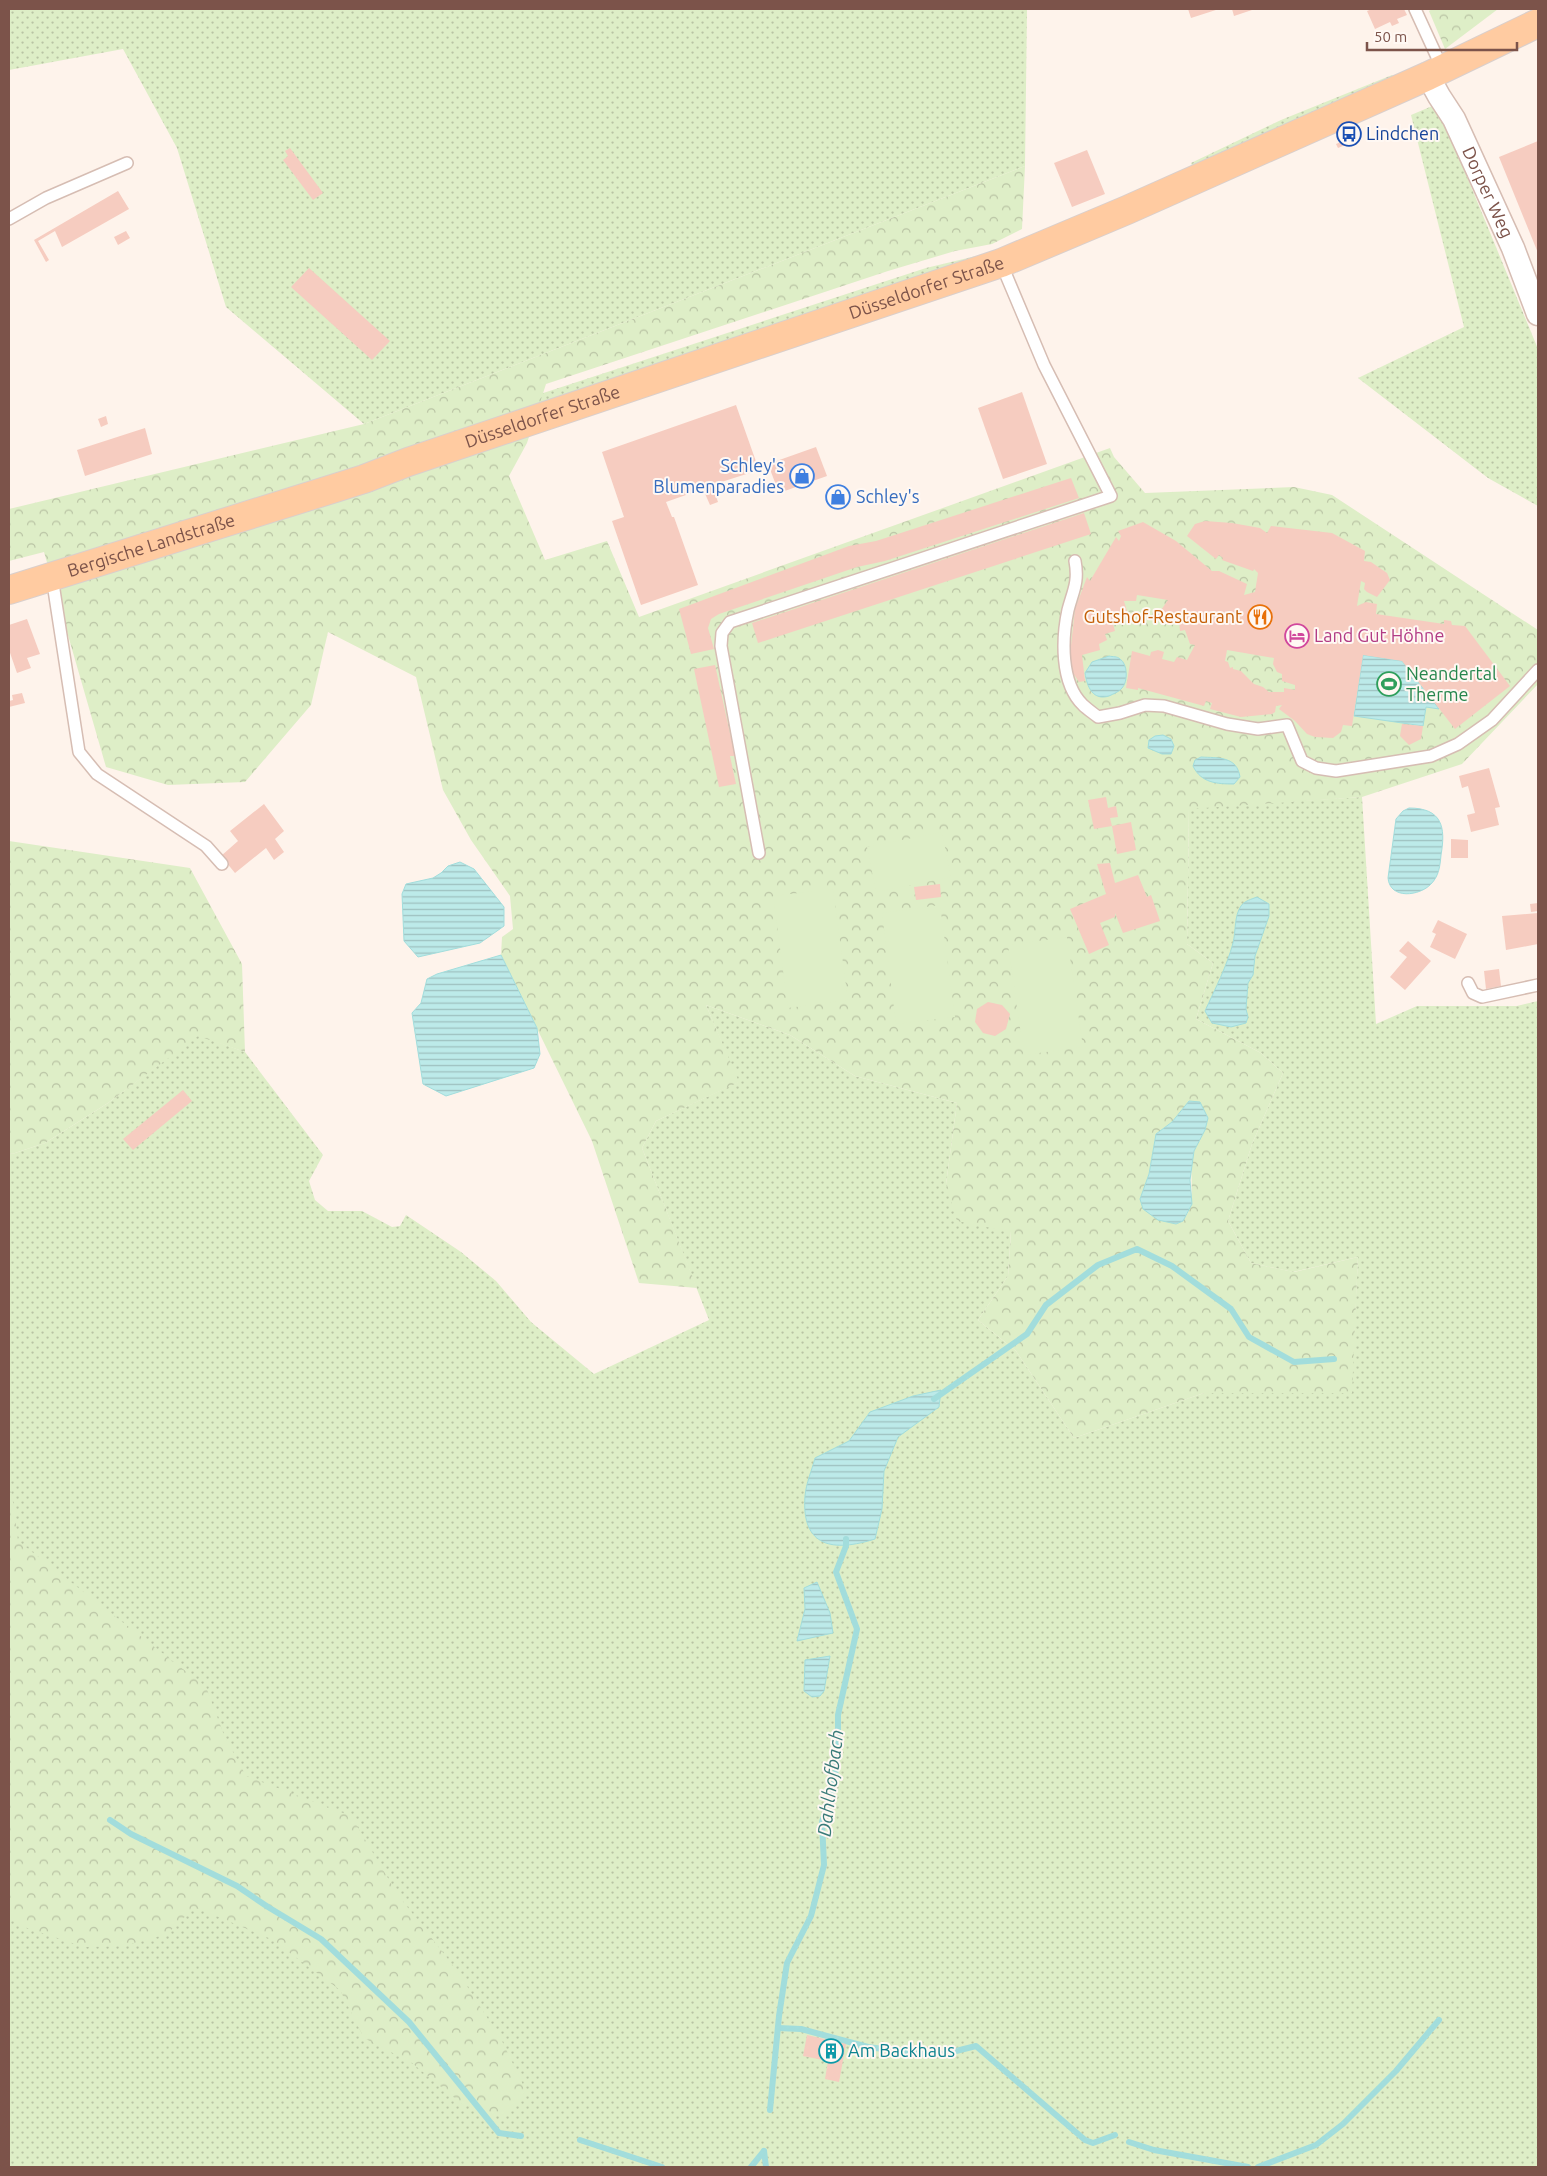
<svg xmlns="http://www.w3.org/2000/svg" width="1547" height="2176" font-family="Ubuntu,sans-serif">
  <style>
    .grass { fill: url(#grass-dots) }
    .forest { fill: url(#forest-crowns); fill-rule: evenodd }
    .pitch { fill: #deeec7 }
    .water { fill: url(#water-rules); stroke: #a2dddc }
    .lines { fill: none; stroke-linecap: round; stroke-linejoin: round }
    .stream { stroke: #a2dddc; stroke-width: 6 }
    .building { fill: #f6ccc0; fill-rule: evenodd }
    .lane-casing { stroke: #d6bdb3; stroke-width: 14 }
    .street-casing { stroke: #d6bdb3; stroke-width: 25 }
    .primary-casing { stroke: #dacfcc; stroke-width: 30 }
    .lane { stroke: #fff; stroke-width: 11 }
    .street { stroke: #fff; stroke-width: 22 }
    .primary { stroke: #ffcba1; stroke-width: 28 }
    .labels { text-anchor: middle; stroke-width: 4; stroke-linejoin: round; paint-order: stroke }
    .transit-label { font-size: 18px; fill: #164399; stroke: #fff8f3; text-anchor: start }
    .street-label { font-size: 18px; fill: #7c534a; stroke: #fff8f3 }
    .shop-label { font-size: 18px; fill: #366cbe; stroke: #fff8f3; text-anchor: end }
    .food-label { font-size: 18px; fill: #c56008; stroke: #fff8f3; text-anchor: end }
    .hotel-label { font-size: 18px; fill: #b23c85; stroke: #fff8f3; text-anchor: start }
    .leisure-label { font-size: 18px; fill: #27864d; stroke: #fff8f3; text-anchor: start }
    .culture-label { font-size: 18px; fill: #0d838f; stroke: #fff8f3; text-anchor: start }
    .water-label { font-size: 19px; font-style: italic; fill: #397b79; stroke: #fff8f3 }
  </style>
  <defs>
    <pattern id="grass-dots" width="8" height="8" patternUnits="userSpaceOnUse" patternTransform="scale(1.25)"><rect width="8" height="8" fill="#deeec7"/><path d="M2 2h.1M6 6h.1" fill="none" stroke="#b9c3a4" stroke-width="1.8" stroke-linecap="round"/></pattern>
    <pattern id="forest-crowns" width="20" height="18" patternUnits="userSpaceOnUse" patternTransform="scale(1.25)"><rect width="20" height="18" fill="#deeec7"/><path d="M2 6a3 3 0 1 1 6 0M12 15a3 3 0 1 1 6 0" fill="none" stroke="#b9c3a4"/></pattern>
    <pattern id="water-rules" width="6" height="5" patternUnits="userSpaceOnUse" patternTransform="scale(1.25)"><rect width="6" height="5" fill="#bceae9"/><path d="M0 2.5h6" fill="none" stroke="#9ec0bf"/></pattern>
  </defs>
  <rect width="100%" height="100%" fill="#fef3eb"/>
  <g class="grass">
    <polygon points="9,9 1027,9 1025,166 364,424 226,307 177,148 123,49 9,70"/>
    <polygon points="1392,75 1395,77 1192,166 1191,163 1281,120"/>
    <polygon points="1437,104 1538,349 1538,506 1488,478 1358,378 1464,327 1411,115"/>
    <polygon points="976,256 977,258 289,487 421,433 926,268"/>
    <polygon points="1362,797 1376,1024 1417,1006 1517,1006 1538,1001 1538,2167 9,2167 9,1153 12,1154 45,1143 108,1103 198,1035 245,1052 323,1155 309,1181 315,1200 328,1211 362,1211 392,1227 400,1226 406,1215 461,1252 496,1281 531,1322 594,1374 709,1320 642,1148 656,1121 738,1082 706,1005 790,1035 855,1076 957,1103 946,1184 1011,1231 1008,1276 978,1320 1016,1351 1074,1438 1204,1393 1351,1393 1358,1257 1293,1272 1251,1263 1228,1221 1252,1144 1283,1073 1261,1053 1196,1019 1213,963 1187,944 1189,808"/>
  </g>
  <g class="forest">
    <polygon points="1432,9 1498,9 1445,49 1429,11"/>
    <path d="M1025 166 1022 229 992 244 955 251 888 271 546 384 527 443 509 476 545 560 607 541 639 617 1110 448 1114 457 1145 493 1294 487 1332 495 1538 630V684L1462 764 1362 797 1189 809 1187 944 1213 963 1196 1019 1261 1053 1283 1073 1252 1144 1228 1221 1251 1263 1294 1272 1358 1257 1352 1393H1204L1074 1438 1016 1351 978 1320 1008 1276 1011 1232 957 1221 946 1184 957 1103 855 1076 790 1035 706 1005 739 1082 656 1121 642 1148 697 1288 639 1283 592 1141 501 955 502 937 513 929 510 896 471 840 443 790 416 677 328 632 311 705 245 782 168 785 106 767 44 552 9 561V509L364 424ZM1189 1101 1205 1130C1201 1136 1196 1144 1194 1151 1186 1175 1202 1212 1176 1224L1140 1199 1149 1174 1156 1134 1172 1122Z"/>
    <polygon points="9,841 190,868 242,964 245,1052 198,1036 108,1103 45,1143 12,1154 9,1153"/>
    <polygon points="9,1488 12,1495 18,1541 206,1687 224,1735 246,1776 351,1816 398,1895 458,1972 502,2041 526,2091 504,2118 462,2104 412,2063 364,2038 340,1990 271,1939 195,1907 167,1934 124,1946 84,1947 21,1926 9,1912"/>
  </g>
  <g class="pitch">
    <polygon points="942,832 951,877 876,892 867,847"/>
    <polygon points="833,889 848,1000 788,1008 773,896"/>
    <polygon points="940,905 955,1017 896,1024 882,913"/>
    <polygon points="1067,937 1083,1047 1024,1055 1008,945"/>
  </g>
  <g class="water">
    <polygon points="1363,655 1402,661 1439,709 1426,707 1423,726 1354,716"/>
    <path d="M1109 656C1113 657 1117 656 1120 659 1128 664 1128 682 1122 688 1119 692 1113 694 1109 696 1093 701 1087 687 1085 673L1092 662Z"/>
    <polygon points="1163,735 1171,739 1174,746 1171,754 1162,754 1148,748 1149,740 1155,736"/>
    <path d="M1201 757C1218 758 1237 756 1240 777L1234 784C1217 784 1201 783 1193 766L1195 760Z"/>
    <path d="M1409 808C1442 808 1446 827 1441 855 1440 866 1439 876 1431 884 1420 896 1390 900 1388 878L1396 819 1403 811Z"/>
    <polygon points="460,862 474,869 504,907 504,926 480,943 418,957 404,941 402,894 406,884 433,878 441,873 448,866"/>
    <path d="M1257 897 1269 904V916L1255 956 1253 975 1248 983 1246 1009 1248 1017 1246 1023 1231 1027 1212 1023 1205 1011C1215 989 1227 966 1233 943 1236 931 1234 916 1241 906 1244 901 1252 899 1257 897Z"/>
    <polygon points="501,955 537,1028 540,1054 534,1068 446,1096 423,1084 412,1013 421,1003 427,979 437,974"/>
    <polygon points="1189,1101 1200,1102 1208,1118 1205,1130 1194,1151 1190,1180 1192,1204 1183,1221 1176,1224 1158,1220 1143,1209 1140,1199 1149,1174 1156,1134 1172,1122"/>
    <path d="M941 1390 939 1407 898 1437 884 1471 882 1509 875 1539C834 1552 801 1548 805 1496 806 1483 812 1470 815 1458L849 1441 870 1412 913 1396Z"/>
    <polygon points="817,1582 830,1613 833,1633 797,1641 805,1609 804,1588"/>
    <polygon points="830,1656 824,1691 820,1696 812,1697 804,1691 805,1660"/>
  </g>
  <g class="lines">
    <g class="stream">
      <polyline points="934,1399 1027,1334 1046,1305 1098,1265 1137,1249 1172,1266 1231,1309 1249,1337 1294,1362 1334,1359"/>
      <polyline points="110,1820 131,1834 237,1886 268,1907 321,1939 409,2022 499,2133 521,2136"/>
      <polyline points="778,2028 801,2029 868,2047 921,2054 944,2054 976,2046 1085,2140 1093,2143 1115,2135"/>
      <polyline points="770,2110 779,2016 787,1963 811,1916 824,1865 822,1822 834,1785 838,1750 838,1715 857,1629 836,1572 846,1546 846,1539"/>
      <polyline points="580,2140 662,2167"/>
      <polyline points="1129,2142 1154,2150 1248,2167"/>
      <polyline points="764,2151 766,2167"/>
      <polyline points="751,2167 764,2151"/>
      <polyline points="1258,2167 1316,2145 1343,2124 1396,2071 1439,2020"/>
    </g>
  </g>
  <g class="building">
    <polygon points="1188,9 1219,9 1191,18"/>
    <polygon points="1232,9 1255,9 1234,16"/>
    <polygon points="1372,9 1404,9 1407,15 1397,19 1399,23 1392,26 1390,22 1375,29 1367,11"/>
    <polygon points="1348,139 1350,143 1338,148 1336,144"/>
    <polygon points="1538,141 1538,253 1499,157"/>
    <polygon points="290,148 323,193 313,200 283,160 288,156 285,151"/>
    <polygon points="1087,150 1105,194 1072,207 1054,163"/>
    <polygon points="118,191 129,209 62,247 55,231 38,241 49,260 46,262 34,240"/>
    <polygon points="126,231 130,238 118,245 114,237"/>
    <polygon points="309,268 390,341 372,360 291,287"/>
    <polygon points="1022,392 1047,464 1003,479 978,408"/>
    <polygon points="736,405 759,470 712,485 718,502 710,505 703,489 666,502 672,517 674,517 698,585 641,605 612,521 624,517 602,452"/>
    <polygon points="106,416 108,424 101,427 98,419"/>
    <polygon points="145,428 152,454 85,476 77,450"/>
    <polygon points="816,447 827,476 779,493 768,464"/>
    <polygon points="1071,478 1079,498 885,561 857,567 719,614 711,619 708,628 714,649 691,654 679,609 849,546 876,541"/>
    <polygon points="1084,513 1091,534 758,643 752,623"/>
    <path d="M1205 521 1232 523 1260 528 1267 533 1271 526 1332 533 1365 551 1364 561 1371 562 1387 573 1390 580 1377 597 1367 592 1364 589 1365 583 1361 581 1357 606 1366 602 1377 604 1376 614 1444 624V620L1451 621 1452 625 1465 626 1510 686 1455 729 1402 661 1363 655 1352 726 1343 725 1341 732 1333 738 1315 737 1307 734 1295 721 1279 709 1282 705 1276 706 1275 712 1272 714 1241 717 1210 709 1212 703 1206 701 1204 706 1138 688V690L1126 688 1132 651 1150 656 1151 652 1158 650 1164 652 1162 659 1174 662 1177 657 1187 660 1195 645 1190 644 1185 630 1180 631 1179 621 1157 616 1168 600 1137 595 1136 601H1124L1127 611 1118 613 1121 622 1113 624 1115 631 1105 634 1107 640 1099 644 1100 650 1082 655 1085 681 1079 682 1073 673 1070 655 1075 609 1087 577 1090 581 1116 537 1119 541 1121 536 1118 531 1143 522 1176 541 1212 571H1219L1247 584 1244 595 1255 592 1258 573 1254 569 1253 571 1222 560 1223 558 1219 555 1216 559 1187 536 1195 524ZM1227 650 1274 658 1273 664 1277 672 1282 674V681L1295 685V690L1284 688V692H1269L1263 687 1254 684 1241 671 1233 669V667L1230 668 1228 662 1225 661Z"/>
    <polygon points="27,619 40,654 27,658 31,668 17,673 9,650 9,625"/>
    <polygon points="715,665 735,756 730,756 736,784 719,787 694,669"/>
    <polygon points="22,693 25,703 9,707 9,701 13,700 12,695"/>
    <polygon points="1402,724 1423,726 1421,739 1409,745 1400,736"/>
    <polygon points="1489,768 1500,807 1495,808 1499,825 1471,832 1467,815 1475,813 1468,786 1462,788 1459,776"/>
    <polygon points="1106,797 1108,808 1116,806 1118,817 1110,818 1112,826 1094,829 1088,800"/>
    <polygon points="264,804 284,831 275,839 284,852 274,860 266,848 235,873 221,856 238,841 230,831"/>
    <polygon points="1131,822 1136,850 1117,854 1112,826"/>
    <polygon points="1451,839 1468,840 1468,858 1451,858"/>
    <polygon points="1110,863 1115,883 1138,875 1147,897 1151,895 1160,921 1123,933 1115,913 1115,917 1100,923 1109,945 1089,954 1070,909 1106,894 1097,864"/>
    <polygon points="940,884 941,897 916,900 914,887"/>
    <polygon points="1538,903 1538,911 1531,912 1530,904"/>
    <polygon points="1538,913 1538,944 1506,950 1502,916"/>
    <polygon points="1438,920 1467,934 1455,959 1430,947 1436,934 1432,932"/>
    <polygon points="1408,941 1431,961 1405,990 1390,977 1407,957 1399,951"/>
    <polygon points="1499,969 1501,986 1486,989 1484,971"/>
    <polygon points="988,1002 1002,1005 1010,1014 1006,1029 995,1036 983,1033 975,1022 977,1009"/>
    <polygon points="183,1090 192,1101 133,1150 123,1139"/>
    <polygon points="807,2035 846,2044 839,2082 825,2079 828,2061 803,2056"/>
  </g>
  <g class="lines">
    <g class="lane-casing">
      <g id="lane">
        <polyline points="1415,9 1443,70"/>
        <polyline points="9,219 46,198 127,163"/>
        <path d="M1075 561C1079 582 1073 591 1068 610 1062 638 1060 683 1083 705 1087 709 1093 713 1098 717L1120 713 1145 705 1164 706 1227 724 1258 729 1287 725 1302 761 1316 768 1336 771 1431 756 1458 744 1492 720 1538 670"/>
        <polyline points="52,577 79,752 97,774 206,846 222,864"/>
        <polyline points="759,853 721,646 722,633 730,622 1111,496 1044,365 1001,263"/>
        <polyline points="1468,983 1473,993 1482,997 1538,985"/>
      </g>
    </g>
    <g class="street-casing">
      <g id="street">
        <path id="s1" d="M1428 76 1439 96 1454 119 1513 248 1538 314"/>
      </g>
    </g>
    <g class="primary-casing">
      <g id="primary">
        <path id="s2" d="M9 590 364 479 408 462 1001 263 1127 210 1428 76 1538 23"/>
      </g>
    </g>
    <use href="#lane" class="lane"/>
    <use href="#street" class="street"/>
    <use href="#primary" class="primary"/>
  </g>
  <defs>
    <g id="bus-ring" transform="scale(1.25)"><circle r="9.5" fill="#fff8f3" stroke="#1a4fb4" stroke-width="1.5"/><path d="M-5-6H5V4H4V6H2V4H-2V6H-4V4H-5ZM-3.5-4V0h7V-4ZM-3.5 1.2v1.5H-2V1.2ZM2 1.2v1.5H3.5V1.2Z" fill="#1a4fb4"/></g>
    <g id="shop-ring" transform="scale(1.25)"><circle r="9.5" fill="#fff8f3" stroke="#3f7fe0" stroke-width="1.5"/><path d="M-5-2.5h2.3a2.7 3.5 0 0 1 5.4 0H5L5.5 6h-11ZM-1.5-2.5h3a1.5 2.3 0 0 0-3 0Z" fill="#3f7fe0"/></g>
    <g id="restaurant-ring" transform="scale(1.25)"><circle r="9.5" fill="#fff8f3" stroke="#e8710a" stroke-width="1.5"/><path d="M-5-6h1v4h1v-4h1v4h1v-4h1v5L-1.5 .5V6h-2V.5L-5-1ZM5-6V6H3V1.5H1.5Q1.5-4 5-6Z" fill="#e8710a"/></g>
    <g id="hotel-ring" transform="scale(1.25)"><circle r="9.5" fill="#fff8f3" stroke="#d1479c" stroke-width="1.5"/><path d="M-6-4.5h1.5V1H6V5H4.5V3h-9V5H-6ZM-4 0a1.8 1.8 0 1 1 3.6 0ZM.5 0V-2.5h3Q6-2.5 6 0Z" fill="#d1479c"/></g>
    <g id="stadium-ring" transform="scale(1.25)"><circle r="9.5" fill="#fff8f3" stroke="#2e9e5b" stroke-width="1.5"/><path d="M0-5a6.5 5 0 1 0 0 10a6.5 5 0 1 0 0-10ZM-3.5-1.8h7v3.6h-7Z" fill="#2e9e5b"/></g>
    <g id="building-ring" transform="scale(1.25)"><circle r="9.5" fill="#fff8f3" stroke="#0f9aa8" stroke-width="1.5"/><path d="M-4-6H4V6H1V3H-1V6H-4ZM-2.5-4.3h1.7v1.8h-1.7ZM.8-4.3h1.7v1.8H.8ZM-2.5-1h1.7V.8h-1.7ZM.8-1h1.7V.8H.8Z" fill="#0f9aa8"/></g>
  </defs>
  <g fill-rule="evenodd">
    <use href="#bus-ring" x="1349" y="134"/>
    <use href="#shop-ring" x="802" y="476"/>
    <use href="#shop-ring" x="838" y="497"/>
    <use href="#restaurant-ring" x="1260" y="617"/>
    <use href="#hotel-ring" x="1297" y="636"/>
    <use href="#stadium-ring" x="1389" y="684"/>
    <use href="#building-ring" x="831" y="2051"/>
  </g>
  <g class="labels">
    <g class="transit-label">
      <text x="1366" y="140">Lindchen</text>
    </g>
    <g class="street-label">
      <text dy="6" stroke="none"><textPath href="#s1" startOffset="131">Dorper Weg</textPath></text>
      <text dy="6" stroke="none"><textPath href="#s2" startOffset="966">Düsseldorfer Straße</textPath></text>
      <text dy="6" stroke="none"><textPath href="#s2" startOffset="561">Düsseldorfer Straße</textPath></text>
      <text dy="6" stroke="none"><textPath href="#s2" startOffset="149">Bergische Landstraße</textPath></text>
    </g>
    <g class="shop-label">
      <text x="784" y="472">Schley's<tspan x="784" dy="21">Blumenparadies</tspan></text>
      <text x="856" y="503" text-anchor="start">Schley's</text>
    </g>
    <g class="food-label">
      <text x="1242" y="623">Gutshof-Restaurant</text>
    </g>
    <g class="hotel-label">
      <text x="1314" y="642">Land Gut Höhne</text>
    </g>
    <g class="leisure-label">
      <text x="1406" y="680">Neandertal<tspan x="1406" dy="21">Therme</tspan></text>
    </g>
    <g class="culture-label">
      <text x="848" y="2057">Am Backhaus</text>
    </g>
    <g class="water-label">
      <text transform="translate(830 1783) rotate(-83)" y="7">Dahlhofbach</text>
    </g>
  </g>
  <rect width="1547" height="2176" fill="none" stroke="#7c534a" stroke-width="20"/>
  <path d="M1367 42v8h150v-8" fill="none" stroke="#7c534a" stroke-width="2.5"/>
  <text x="1374" y="42" font-size="15" fill="#7c534a" stroke="#fff8f3" stroke-width="4" paint-order="stroke">50 m</text>
</svg>
